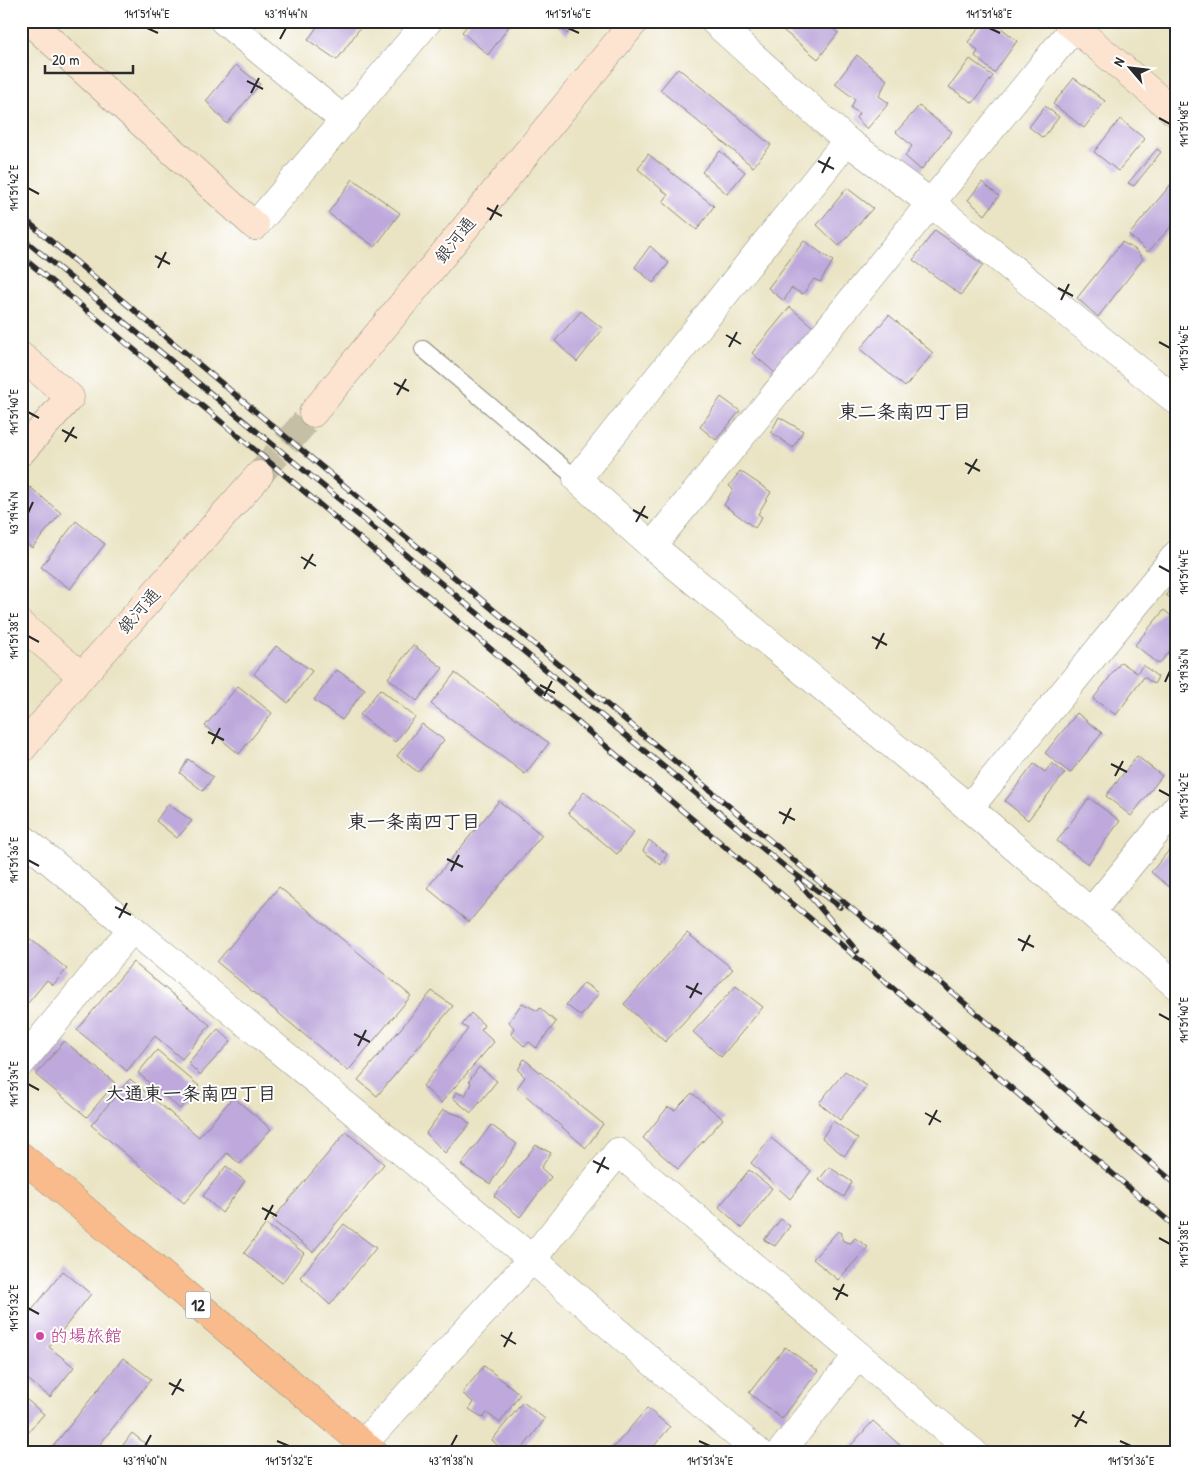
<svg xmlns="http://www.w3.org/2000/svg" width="1198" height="1474" font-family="'Patrick Hand','Klee One',sans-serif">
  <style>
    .building { fill: #bea8dc }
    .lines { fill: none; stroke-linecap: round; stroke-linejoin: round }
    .secondary-tunnel { stroke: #c4bfa5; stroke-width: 28; stroke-dasharray: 28 14; stroke-linecap: butt }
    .lane-casing { stroke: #8a8878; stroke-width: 18 }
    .street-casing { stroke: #8a8878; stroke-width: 29 }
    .secondary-casing { stroke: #8a8878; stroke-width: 29 }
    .highway-casing { stroke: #8a8878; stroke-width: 29 }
    .lane { stroke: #fff; stroke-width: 16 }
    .street { stroke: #fff; stroke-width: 28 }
    .secondary { stroke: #fde4d1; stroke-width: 28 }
    .highway { stroke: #fabb8c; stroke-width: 28 }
    .rail-casing { stroke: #2b2b2b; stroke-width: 5.5 }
    .rail { stroke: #fff; stroke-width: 4; stroke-dasharray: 11; stroke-linecap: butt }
    .ticks { fill: none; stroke: #2b2b2b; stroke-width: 2 }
    .hotel-dot { fill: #d1479c; stroke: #fff; stroke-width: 2 }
    .labels { text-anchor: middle; stroke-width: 4; stroke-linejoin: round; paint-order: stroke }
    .shield { fill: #fff; stroke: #6b6b6b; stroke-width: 1 }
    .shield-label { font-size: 16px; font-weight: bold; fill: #2b2b2b }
    .street-label { font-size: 18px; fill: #2b2b2b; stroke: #fff }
    .hotel-label { font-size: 18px; fill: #b23c85; stroke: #fff; text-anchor: start }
    .neighbourhood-label { font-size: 19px; font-weight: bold; fill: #2b2b2b; stroke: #fff }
    .neatline { fill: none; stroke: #2b2b2b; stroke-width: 2 }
    .ticks-label { font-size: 12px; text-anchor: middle; fill: #2b2b2b }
  </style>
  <rect width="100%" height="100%" fill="#fff"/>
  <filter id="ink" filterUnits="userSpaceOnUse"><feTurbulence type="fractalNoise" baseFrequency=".02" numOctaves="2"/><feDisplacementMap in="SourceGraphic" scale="10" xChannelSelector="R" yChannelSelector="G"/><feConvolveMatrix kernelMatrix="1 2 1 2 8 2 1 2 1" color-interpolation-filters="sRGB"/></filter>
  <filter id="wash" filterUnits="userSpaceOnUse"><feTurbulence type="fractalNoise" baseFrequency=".0096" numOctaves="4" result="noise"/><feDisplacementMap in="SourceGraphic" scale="20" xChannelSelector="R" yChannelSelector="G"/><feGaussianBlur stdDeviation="1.12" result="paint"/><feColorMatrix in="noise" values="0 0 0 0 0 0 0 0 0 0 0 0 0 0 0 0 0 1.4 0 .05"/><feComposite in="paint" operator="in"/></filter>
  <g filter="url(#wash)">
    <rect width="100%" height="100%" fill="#eae4c4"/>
    <g id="blocks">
      <g class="building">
        <polygon points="119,21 131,21 126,26"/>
        <polygon points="321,21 365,21 337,60 308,40"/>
        <polygon points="471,21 513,21 488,55 462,32"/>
        <polygon points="552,21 576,21 567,34"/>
        <polygon points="782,21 824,21 838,33 818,59 778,26"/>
        <polygon points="985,21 993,21 1017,41 994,73 975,56 978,51 968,42"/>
        <polygon points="857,55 887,80 879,96 889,103 867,129 856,118 859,113 851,108 855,99 835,84"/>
        <polygon points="970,59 993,76 973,103 949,87"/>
        <polygon points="236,65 260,84 227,124 206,101"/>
        <polygon points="678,68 771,145 753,167 660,90"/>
        <polygon points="1074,78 1105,101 1084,128 1053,104"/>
        <polygon points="919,106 952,132 921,170 905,156 912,146 896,132"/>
        <polygon points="1045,106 1059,117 1043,138 1029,127"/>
        <polygon points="1120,119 1145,139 1118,171 1094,152"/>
        <polygon points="1157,149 1161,152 1134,186 1128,183"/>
        <polygon points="720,151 745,172 727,194 702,172"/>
        <polygon points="648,154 714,206 697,230 663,202 668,195 638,169"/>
        <polygon points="1177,177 1177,220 1148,252 1129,235"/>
        <polygon points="353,179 400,213 375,247 328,213"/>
        <polygon points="982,182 999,196 985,215 968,200"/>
        <polygon points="847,188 873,208 839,246 817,225"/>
        <polygon points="935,230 983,265 961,295 913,260"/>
        <polygon points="804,241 833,261 820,282 814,279 803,294 791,288 784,301 768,288"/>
        <polygon points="1122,242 1136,250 1143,259 1098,317 1077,298"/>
        <polygon points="650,246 669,263 653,283 635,267"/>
        <polygon points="790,307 814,328 776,374 752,353"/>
        <polygon points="581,311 603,329 577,362 555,341"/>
        <polygon points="889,315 933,353 905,387 860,349"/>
        <polygon points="721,397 740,411 716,440 700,427"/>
        <polygon points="779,417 803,431 793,448 771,432"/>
        <polygon points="740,471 771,492 758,514 762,517 755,528 724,505 733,489 729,486"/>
        <polygon points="30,487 61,513 32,548 21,539 21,498"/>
        <polygon points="76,521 105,544 70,589 41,567"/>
        <polygon points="1177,579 1177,602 1166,595"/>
        <polygon points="1164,610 1175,619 1177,616 1177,642 1159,664 1135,645"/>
        <polygon points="413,645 443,668 417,701 388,678"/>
        <polygon points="276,646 312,671 288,703 254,674"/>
        <polygon points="1121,662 1137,673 1143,665 1158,677 1154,684 1144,677 1116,715 1093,699"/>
        <polygon points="337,670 365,689 342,720 314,700"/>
        <polygon points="455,673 549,743 525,774 431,704"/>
        <polygon points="238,686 272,713 239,754 205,726"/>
        <polygon points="380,689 415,717 395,742 360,715"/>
        <polygon points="1077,713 1102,733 1070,773 1045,753"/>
        <polygon points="422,724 444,740 418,772 397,756"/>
        <polygon points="1137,756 1162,776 1131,816 1106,796"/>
        <polygon points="188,759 213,777 203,791 180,773"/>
        <polygon points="1052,763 1065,773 1028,820 1005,801 1034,764 1045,772"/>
        <polygon points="584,792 634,832 617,854 568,813"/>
        <polygon points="1089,798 1120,821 1088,864 1057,841"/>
        <polygon points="499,801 542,835 469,922 427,888"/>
        <polygon points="168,804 192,821 177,838 156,821"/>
        <polygon points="649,840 667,854 661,865 643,851"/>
        <polygon points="1177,841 1177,893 1151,872"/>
        <polygon points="279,887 411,996 348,1071 217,962"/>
        <polygon points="687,933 733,969 665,1042 624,1004"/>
        <polygon points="29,938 67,969 53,985 47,980 28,1003 21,997 21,947"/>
        <polygon points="133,962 210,1025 182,1059 155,1036 127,1071 77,1030"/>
        <polygon points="584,983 599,993 581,1016 566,1005"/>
        <polygon points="736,986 763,1007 721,1057 693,1032"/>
        <polygon points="432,991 453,1006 377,1096 358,1080"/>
        <polygon points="522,1003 538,1011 540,1008 556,1022 536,1048 529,1042 524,1046 511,1034 514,1028 509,1022"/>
        <polygon points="471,1013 484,1025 481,1030 494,1042 441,1103 423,1086 468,1029 462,1025"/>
        <polygon points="218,1029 231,1041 200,1075 188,1063"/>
        <polygon points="64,1041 115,1083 87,1117 36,1075"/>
        <polygon points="157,1050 199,1086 180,1109 138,1073"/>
        <polygon points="524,1059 603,1124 586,1148 517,1088 525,1077 518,1070"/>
        <polygon points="479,1067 497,1081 471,1113 453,1098 456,1092 465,1096 471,1083 469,1081"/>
        <polygon points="845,1071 867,1086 840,1120 819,1103"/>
        <polygon points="130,1079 199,1137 233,1097 271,1129 240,1164 227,1153 184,1203 91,1125"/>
        <polygon points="692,1093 723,1119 678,1169 643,1138 668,1107 675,1110"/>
        <polygon points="443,1110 461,1116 470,1124 445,1153 426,1133"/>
        <polygon points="833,1121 858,1139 844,1156 822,1138"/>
        <polygon points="491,1125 517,1144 490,1184 461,1165"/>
        <polygon points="346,1132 384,1164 313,1252 272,1220"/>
        <polygon points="771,1138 811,1171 790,1199 751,1163"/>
        <polygon points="536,1145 551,1153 541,1168 551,1177 520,1217 494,1196"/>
        <polygon points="226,1166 245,1181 222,1213 203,1196"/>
        <polygon points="829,1167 852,1182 844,1197 819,1180"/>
        <polygon points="749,1170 772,1188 742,1228 719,1207"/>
        <polygon points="781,1219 790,1226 775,1246 764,1240"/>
        <polygon points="266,1224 304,1253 282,1283 244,1253"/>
        <polygon points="344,1224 376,1248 330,1305 300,1277"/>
        <polygon points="838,1231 842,1233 842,1240 846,1242 851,1243 855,1238 868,1247 838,1280 813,1259"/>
        <polygon points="63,1271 91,1294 49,1347 74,1367 50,1397 21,1374 21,1324"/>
        <polygon points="785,1347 818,1371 782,1419 749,1393"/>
        <polygon points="123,1358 151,1379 93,1453 48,1453"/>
        <polygon points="484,1366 520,1394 500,1423 487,1413 483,1418 469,1409 473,1402 462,1393"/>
        <polygon points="21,1395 44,1414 21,1441"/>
        <polygon points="523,1402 545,1419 519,1453 505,1453 492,1440"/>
        <polygon points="647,1408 670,1427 648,1453 609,1453"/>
        <polygon points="873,1421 905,1450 907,1453 844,1453"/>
        <polygon points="132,1433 157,1453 117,1453"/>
      </g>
    </g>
  </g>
  <g filter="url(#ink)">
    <use href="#blocks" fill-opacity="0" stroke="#8a8878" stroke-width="1"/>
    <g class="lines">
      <polyline class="secondary-tunnel" points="259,475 313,413"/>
      <g class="lane-casing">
        <polyline id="lane" points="423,349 577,479"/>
      </g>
      <g class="street-casing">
        <g id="street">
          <polyline points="224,21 345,121"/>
          <polyline points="714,21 847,141 932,204 1177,401"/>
          <polyline points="847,141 577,479 652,546 969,808 1177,986"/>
          <polyline points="255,226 428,21"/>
          <polyline points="652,546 1074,27"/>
          <polyline points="969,808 1177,554"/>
          <polyline points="21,837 532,1259 618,1152 974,1453"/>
          <polyline points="1091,912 1177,807"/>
          <polyline points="21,1063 132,929"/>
          <polyline points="363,1444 532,1259 759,1453"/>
          <polyline points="780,1453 858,1355"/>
        </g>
      </g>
      <g class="secondary-casing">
        <g id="secondary">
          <polyline points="29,21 255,226"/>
          <polyline points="1067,21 1177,114"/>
          <polyline points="21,356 70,397 21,452"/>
          <polyline points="313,413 635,21"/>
          <polyline points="21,625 82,676"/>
          <polyline points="21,750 82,676 259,475"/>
        </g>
      </g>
      <g class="highway-casing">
        <polyline id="highway" points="21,1156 374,1453"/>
      </g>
      <use href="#lane" class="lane"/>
      <use href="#street" class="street"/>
      <use href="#secondary" class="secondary"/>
      <use href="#highway" class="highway"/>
      <g class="rail-casing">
        <g id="rail">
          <polyline points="21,216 941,983 1177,1185"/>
          <polyline points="21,237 784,866 840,907"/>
          <polyline points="21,256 236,434 1177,1228"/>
          <polyline points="797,881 857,951"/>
        </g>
      </g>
      <use href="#rail" class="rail"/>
    </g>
  </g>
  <path class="ticks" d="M147 28 158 33M568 28 579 33M989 28 1000 33M280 39 286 28M247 81 263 89M251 93 259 78M1159 118 1170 124M818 161 834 169M822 173 830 157M28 188 39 194M487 208 502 216M490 220 498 205M155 256 170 264M158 268 166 252M1058 288 1073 296M1061 300 1069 284M726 335 741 344M1159 342 1170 348M729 347 737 332M394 383 409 391M397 395 406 379M28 412 39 418M62 430 77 438M65 442 74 427M965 463 980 471M968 474 977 459M633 510 648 518M28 513 33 502M636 522 645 506M301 557 316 566M1159 566 1170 572M304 569 313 554M28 636 39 642M872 637 887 645M876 649 884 633M1165 682 1170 671M540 685 555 693M544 696 552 681M208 732 224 740M212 744 220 728M1111 764 1127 772M1115 776 1123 761M1159 790 1170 796M779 812 795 820M783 824 791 808M447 859 463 867M28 860 39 866M451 871 459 855M115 907 131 915M119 918 127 903M1018 939 1034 947M1022 951 1030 935M686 986 702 994M690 998 698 983M1159 1014 1170 1020M354 1034 370 1042M358 1046 366 1030M28 1084 39 1090M925 1113 941 1122M929 1125 937 1110M593 1161 609 1169M597 1173 605 1157M262 1208 277 1216M265 1220 273 1205M1159 1238 1170 1244M833 1288 848 1296M836 1300 844 1284M28 1308 39 1314M501 1335 516 1344M504 1347 512 1332M169 1383 184 1391M172 1395 181 1379M1072 1415 1087 1423M1075 1427 1084 1411M277 1441 289 1446M699 1441 710 1446M1120 1441 1131 1446M145 1446 151 1435M451 1446 457 1435"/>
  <circle class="hotel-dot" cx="40" cy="1336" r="5"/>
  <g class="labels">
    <rect class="shield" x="185.5" y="1291.5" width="25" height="27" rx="4"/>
    <g class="shield-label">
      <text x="198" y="1311">12</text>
    </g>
    <g class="street-label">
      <text transform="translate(455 240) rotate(-51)" y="6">銀河通</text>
      <text transform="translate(139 611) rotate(-49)" y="6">銀河通</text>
    </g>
    <g class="hotel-label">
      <text x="50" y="1342">的場旅館</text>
    </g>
    <g class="neighbourhood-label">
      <text x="905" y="418">東二条南四丁目</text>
      <text x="414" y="828">東一条南四丁目</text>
      <text x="191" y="1100">大通東一条南四丁目</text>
    </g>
  </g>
  <rect width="1198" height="1474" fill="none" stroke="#fff" stroke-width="55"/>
  <g transform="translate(1130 68) rotate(298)" stroke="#ffffff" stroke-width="4" paint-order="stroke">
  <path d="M0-4L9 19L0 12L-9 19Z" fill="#2b2b2b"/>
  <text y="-8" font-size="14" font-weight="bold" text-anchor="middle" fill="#2b2b2b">N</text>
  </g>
  <path d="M45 65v8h88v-8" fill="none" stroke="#2b2b2b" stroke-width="2.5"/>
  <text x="52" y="65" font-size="15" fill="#2b2b2b" stroke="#ffffff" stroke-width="4" paint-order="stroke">20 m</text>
  <rect x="28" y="28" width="1142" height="1418" class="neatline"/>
  <g class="ticks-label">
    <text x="147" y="18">141°51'44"E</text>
    <text x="286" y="18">43°19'44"N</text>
    <text x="568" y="18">141°51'46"E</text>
    <text x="989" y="18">141°51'48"E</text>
    <text transform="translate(1184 124) rotate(-90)" y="4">141°51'48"E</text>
    <text transform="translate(14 188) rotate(-90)" y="4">141°51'42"E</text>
    <text transform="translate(1184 348) rotate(-90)" y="4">141°51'46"E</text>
    <text transform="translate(14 412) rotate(-90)" y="4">141°51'40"E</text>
    <text transform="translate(14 513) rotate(-90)" y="4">43°19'44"N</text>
    <text transform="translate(1184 572) rotate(-90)" y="4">141°51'44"E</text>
    <text transform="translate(14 636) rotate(-90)" y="4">141°51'38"E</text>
    <text transform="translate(1184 671) rotate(-90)" y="4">43°19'36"N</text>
    <text transform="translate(1184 796) rotate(-90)" y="4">141°51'42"E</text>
    <text transform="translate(14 860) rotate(-90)" y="4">141°51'36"E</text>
    <text transform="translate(1184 1020) rotate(-90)" y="4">141°51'40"E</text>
    <text transform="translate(14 1084) rotate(-90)" y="4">141°51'34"E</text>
    <text transform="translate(1184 1244) rotate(-90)" y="4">141°51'38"E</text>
    <text transform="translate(14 1308) rotate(-90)" y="4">141°51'32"E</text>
    <text x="145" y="1465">43°19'40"N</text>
    <text x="289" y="1465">141°51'32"E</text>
    <text x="451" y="1465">43°19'38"N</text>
    <text x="710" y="1465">141°51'34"E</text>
    <text x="1131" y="1465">141°51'36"E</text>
  </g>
</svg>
